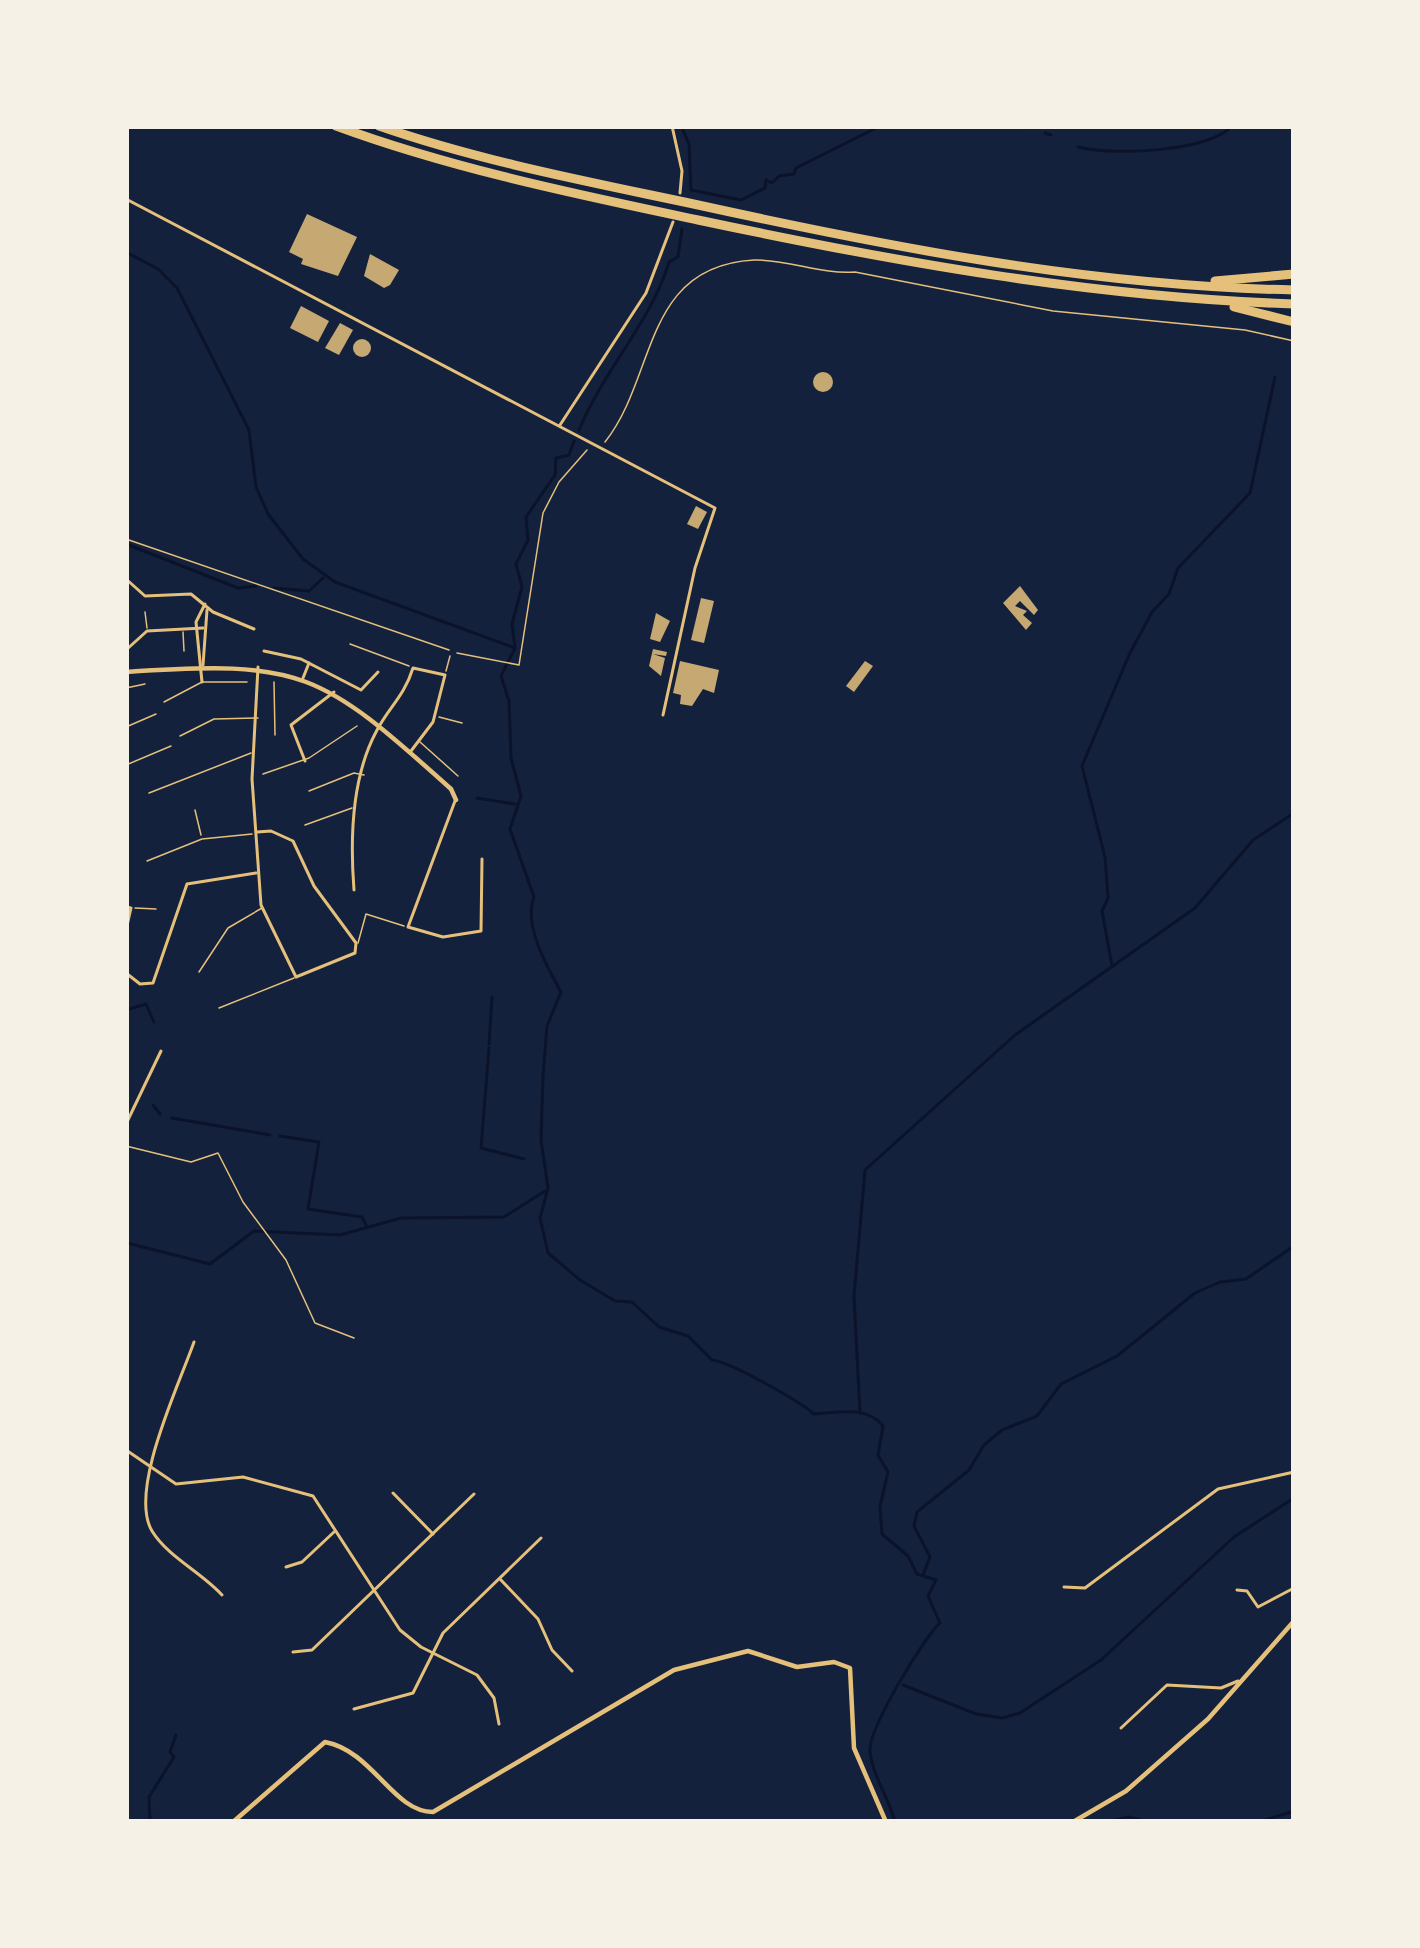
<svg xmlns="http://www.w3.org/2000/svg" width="1420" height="1948" font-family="'Alegreya Sans',sans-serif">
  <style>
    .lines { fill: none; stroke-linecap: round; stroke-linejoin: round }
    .stream { stroke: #0b132b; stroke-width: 3 }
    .building { fill: #c6a872 }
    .path { stroke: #e5c07b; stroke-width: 1.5 }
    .service { stroke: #e5c07b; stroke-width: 1.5 }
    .minor { stroke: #e5c07b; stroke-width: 3 }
    .tertiary { stroke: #e5c07b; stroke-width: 4.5 }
    .motorway { stroke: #e5c07b; stroke-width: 9 }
  </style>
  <rect width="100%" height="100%" fill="#14213d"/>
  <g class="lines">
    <g class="stream">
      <polyline points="681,126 689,144 691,190 741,200 765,188 766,180 772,183 779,176 794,174 796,168 880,126"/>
      <polyline points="1020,126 1032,128"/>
      <polyline points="1045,133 1051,135"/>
      <path d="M1078 147C1113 156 1208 152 1232 126"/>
      <polyline points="126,252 158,269 177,288 249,430 256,487 268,514 303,559 335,582 515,648"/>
      <path d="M579 430C603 371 651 322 669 262L678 257 682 229"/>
      <path d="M574 441 569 455 556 458 555 475 526 517 528 540 516 564 522 587 512 624 515 648 501 676 509 701 511 758 521 796 510 829 534 897C523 924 547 967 561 992L547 1026 543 1076 541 1140 548 1188 540 1218 548 1253 580 1280 615 1301 632 1302 659 1327 688 1336 712 1360C729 1361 799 1401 814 1414 836 1412 868 1406 883 1426L878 1455 888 1472 880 1506 882 1534 908 1556 917 1574 936 1580 928 1596 940 1623C924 1637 867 1731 870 1752 873 1777 889 1798 895 1822"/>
      <polyline points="126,544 238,588 256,586"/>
      <polyline points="274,588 309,591 323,578"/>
      <polyline points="477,798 515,804"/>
      <polyline points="1112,966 1102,911 1108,898 1105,857 1082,766 1129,655 1152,612 1169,594 1178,568 1250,493 1275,377"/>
      <polyline points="126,1010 146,1004 154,1022"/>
      <polyline points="489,1044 492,997"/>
      <polyline points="489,1048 481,1148 524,1159"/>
      <polyline points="153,1105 160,1114"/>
      <polyline points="172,1118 270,1135"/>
      <polyline points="280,1136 319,1142 308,1209 362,1217 367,1227"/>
      <polyline points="127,1243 210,1264 254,1231 340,1235 401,1218 504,1217 545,1191"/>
      <polyline points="860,1413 854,1296 865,1170 1015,1035 1195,908 1253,840 1294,813"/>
      <polyline points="923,1575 930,1557 914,1526 917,1512 969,1470 984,1445 1002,1430 1037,1416 1061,1384 1117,1356 1195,1293 1220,1282 1246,1279 1294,1246"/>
      <polyline points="903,1685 976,1714 1002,1718 1020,1713 1101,1660 1234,1537 1294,1498"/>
      <polyline points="150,1822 149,1797 174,1757 170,1752 176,1735"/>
      <polyline points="1105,1822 1129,1817 1149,1822"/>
      <polyline points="1259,1822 1294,1811"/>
    </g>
  </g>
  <g class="building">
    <polygon points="307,214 357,237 338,276 301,264 303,259 289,252"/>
    <polygon points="370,254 399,270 390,285 384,288 364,276"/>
    <polygon points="301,306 329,321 318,342 290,328"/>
    <polygon points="340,323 353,330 339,355 325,348"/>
    <circle cx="362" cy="348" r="9"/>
    <circle cx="823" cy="382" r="10"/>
    <polygon points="696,506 707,512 698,529 687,524"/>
    <polygon points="1020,586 1038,610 1034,615 1020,601 1015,606 1027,611 1023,615 1032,623 1026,630 1003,603"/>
    <polygon points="701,598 714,601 704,643 691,640"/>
    <polygon points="656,613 670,621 660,642 650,639"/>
    <polygon points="653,649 667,652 666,656 653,654 665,658 661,676 649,666"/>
    <polygon points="680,661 719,670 714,693 703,689 692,706 680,704 681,695 673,693"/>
    <polygon points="865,661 873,666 854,692 846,686"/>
  </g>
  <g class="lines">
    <g class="path">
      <path d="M605 442C657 377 642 266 754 260 788 259 822 275 855 272L1053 311 1245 330 1294 341"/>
      <polyline points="126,539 449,650"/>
      <polyline points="457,653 519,665 543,513 559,482 587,450"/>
    </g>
    <g class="service">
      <polyline points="145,612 147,628"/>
      <polyline points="183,632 184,651"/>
      <polyline points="350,644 409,666"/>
      <polyline points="446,671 450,656"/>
      <polyline points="274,682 275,735"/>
      <polyline points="126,688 145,684"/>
      <polyline points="164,702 202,682 247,682"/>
      <polyline points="439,717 462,723"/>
      <polyline points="126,727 156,714"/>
      <polyline points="180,736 214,719 258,718"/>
      <polyline points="420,742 458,776"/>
      <polyline points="126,765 171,746"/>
      <polyline points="263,774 309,758 357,726"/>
      <polyline points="309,791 354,773 364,775"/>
      <polyline points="149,793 251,753"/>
      <polyline points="195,810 201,835"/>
      <polyline points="305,825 352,808"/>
      <polyline points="147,861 202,839 252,834"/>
      <polyline points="135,908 156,909"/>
      <polyline points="358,943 366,914 404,926"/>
      <polyline points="199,972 228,928 262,908"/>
      <polyline points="219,1008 294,978"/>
      <polyline points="126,1146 191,1162 218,1153 243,1202 286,1260 315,1323 354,1338"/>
    </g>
    <g class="minor">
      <polyline points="672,126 682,171 680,193"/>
      <polyline points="126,199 715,508 695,568 663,715"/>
      <polyline points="560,425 646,293 673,222"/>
      <polyline points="126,579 145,596 191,594 213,612 254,629"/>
      <polyline points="126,650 147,631 203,628"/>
      <polyline points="264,651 301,659 361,690 378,672"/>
      <polyline points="203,665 207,610"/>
      <polyline points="303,678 309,663"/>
      <polyline points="202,682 196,622 205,604"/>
      <polyline points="305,761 291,725 334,692"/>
      <polyline points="455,801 408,927 443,937 481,931 482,859"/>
      <polyline points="257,832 271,831 293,841 314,886 356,943 355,953 296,977 261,905 252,779 258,667"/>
      <path d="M354 890C350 839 351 779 376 732 388 708 404 697 413 668L445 675 433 722 411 751"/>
      <polyline points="126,907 131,908 126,930"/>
      <polyline points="126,973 140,984 153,983 187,884 256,873"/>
      <polyline points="126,1124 161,1051"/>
      <path d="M194 1342C179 1385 128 1491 152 1531 168 1557 201 1572 222 1595"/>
      <polyline points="126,1450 176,1484 243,1477 313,1496 400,1630 421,1647 477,1675 494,1698 499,1724"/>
      <polyline points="393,1493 433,1534"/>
      <polyline points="286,1567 302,1562 334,1532"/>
      <polyline points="500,1579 538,1619 552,1650 572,1671"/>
      <polyline points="1064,1587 1085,1588 1218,1489 1294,1472"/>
      <polyline points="1237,1590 1247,1591 1258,1607 1294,1588"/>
      <polyline points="293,1652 312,1650 474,1494"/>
      <polyline points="354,1709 413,1693 443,1633 541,1538"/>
      <polyline points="1121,1728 1167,1685 1221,1688 1238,1681"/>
    </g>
    <g class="tertiary">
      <path d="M126 672C302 660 320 671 451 789L456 800"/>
      <path d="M233 1822 325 1742C373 1751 393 1812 433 1812L674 1670 748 1651 797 1667 834 1662 850 1668 854 1748 886 1822"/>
      <polyline points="1073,1822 1126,1791 1208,1719 1294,1621"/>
    </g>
    <g class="motorway">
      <path d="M336 126C453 169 576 194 698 220 896 262 1091 297 1294 304"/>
      <path d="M379 126C480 161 585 181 689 203 889 247 1089 286 1294 290"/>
      <polyline points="1215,281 1294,274"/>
      <polyline points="1234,307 1294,322"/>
    </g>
  </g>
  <rect width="1420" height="1948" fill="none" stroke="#f6f1e7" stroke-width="258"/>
</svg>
